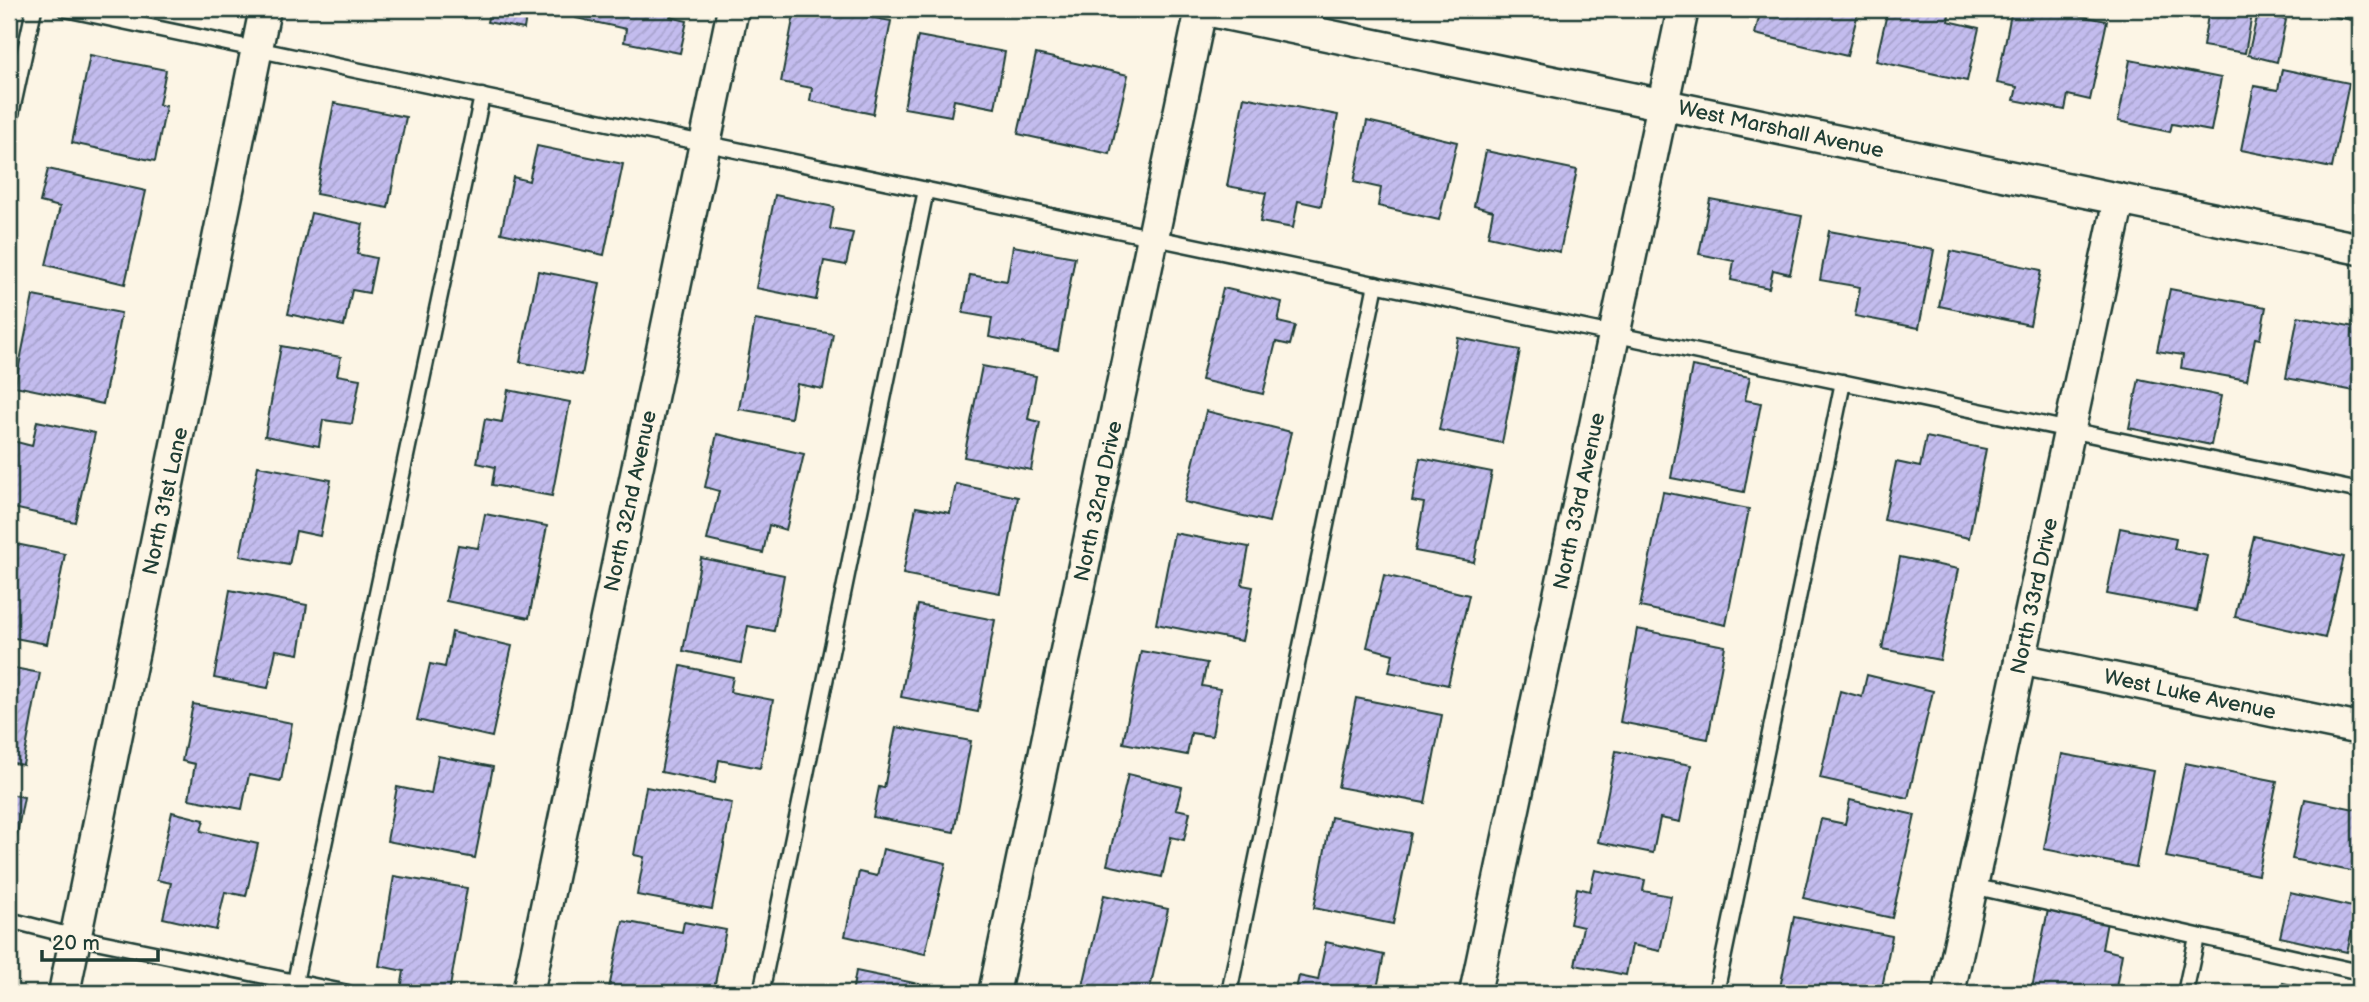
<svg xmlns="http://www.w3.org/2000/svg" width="2369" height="1002" font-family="'Balsamiq Sans',sans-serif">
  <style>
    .building { fill: url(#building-hatch); stroke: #1f3d34; stroke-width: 2 }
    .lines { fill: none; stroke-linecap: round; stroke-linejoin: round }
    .service-casing { stroke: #1f3d34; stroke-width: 19 }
    .minor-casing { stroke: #1f3d34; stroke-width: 35 }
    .service { stroke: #fcf5e5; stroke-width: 14 }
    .minor { stroke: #fcf5e5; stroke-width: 30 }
    .labels { text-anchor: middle; stroke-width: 6; stroke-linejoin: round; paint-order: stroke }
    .street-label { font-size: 21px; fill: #1f3d34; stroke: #fcf5e5 }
  </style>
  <defs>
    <pattern id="building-hatch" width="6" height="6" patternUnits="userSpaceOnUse" patternTransform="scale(1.75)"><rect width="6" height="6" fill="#c3bcee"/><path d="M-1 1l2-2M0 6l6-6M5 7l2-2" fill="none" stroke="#a7a2cd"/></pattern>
  </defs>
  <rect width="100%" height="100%" fill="#fcf5e5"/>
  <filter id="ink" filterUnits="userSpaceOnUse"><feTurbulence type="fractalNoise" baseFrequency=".0143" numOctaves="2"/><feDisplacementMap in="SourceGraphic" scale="14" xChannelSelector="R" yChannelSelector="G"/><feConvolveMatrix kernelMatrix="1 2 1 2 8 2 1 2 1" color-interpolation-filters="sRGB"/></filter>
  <g filter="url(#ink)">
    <g class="building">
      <polygon points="490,9 548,9 547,14 527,10 524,29 487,22"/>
      <polygon points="577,9 672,9 670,17 687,21 680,53 624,42 626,29 576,18"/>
      <polygon points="795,9 825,9 891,21 873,114 810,101 812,88 781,82"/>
      <polygon points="1583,9 1610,9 1609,15"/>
      <polygon points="1761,9 1859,9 1847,56 1755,34"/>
      <polygon points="1888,9 1950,9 1948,21 1979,28 1967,81 1876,61"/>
      <polygon points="2012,9 2082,9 2081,16 2107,21 2090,100 2068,95 2065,110 2014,100 2017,87 1997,83"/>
      <polygon points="2209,9 2253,9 2245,53 2203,46"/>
      <polygon points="2258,13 2286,20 2277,62 2248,55"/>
      <polygon points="918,36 1005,52 995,108 954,100 951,116 904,108"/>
      <polygon points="1036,54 1128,75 1110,154 1018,134"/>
      <polygon points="90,55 166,70 159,105 166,106 155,161 72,143"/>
      <polygon points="2130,60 2221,78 2211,131 2172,124 2170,132 2118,121"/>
      <polygon points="2282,69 2349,83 2332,168 2241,150 2254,86 2278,90"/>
      <polygon points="1244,97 1338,115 1321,206 1298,201 1293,228 1260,222 1266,193 1227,186"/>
      <polygon points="334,103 406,117 388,208 316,194"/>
      <polygon points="1367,121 1457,142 1439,220 1378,206 1381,188 1354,182"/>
      <polygon points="537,146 623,164 604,255 501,233 513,177 529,181"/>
      <polygon points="1486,151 1577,170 1560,252 1488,236 1493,211 1474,206"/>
      <polygon points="48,169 146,191 125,284 46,265 60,207 40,202"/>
      <polygon points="775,195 834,207 830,229 853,233 846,265 824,261 816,300 756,288"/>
      <polygon points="1710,199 1802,216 1790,274 1773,270 1769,288 1731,280 1734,261 1699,254"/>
      <polygon points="311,213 363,224 357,254 376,258 369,293 352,290 344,326 288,314"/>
      <polygon points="1829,231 1934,250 1919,328 1855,316 1860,287 1820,280"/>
      <polygon points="1013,246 1075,257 1058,350 989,337 992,318 963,313 970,275 1007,281"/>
      <polygon points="1951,251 2041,270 2030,325 1939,306"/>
      <polygon points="538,271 600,283 582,375 520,362"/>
      <polygon points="1223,288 1282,302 1278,322 1295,326 1290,345 1276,342 1263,394 1201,380"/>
      <polygon points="2170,289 2266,307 2260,339 2255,338 2247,380 2181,368 2183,355 2157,351"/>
      <polygon points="33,296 121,313 103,404 15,386"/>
      <polygon points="2298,316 2360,328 2360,392 2286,378"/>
      <polygon points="755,320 833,334 823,389 797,384 791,418 739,409"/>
      <polygon points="1458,338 1520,350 1502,443 1439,430"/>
      <polygon points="281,346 341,357 337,375 360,379 352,424 323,420 319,446 265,436"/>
      <polygon points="982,366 1036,376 1028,419 1040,422 1031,470 964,457"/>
      <polygon points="1692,366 1750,377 1745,400 1761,403 1744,492 1671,478"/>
      <polygon points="2139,379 2221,396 2211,445 2129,428"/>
      <polygon points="508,390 570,402 552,496 492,485 495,467 477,463 485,419 502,422"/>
      <polygon points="1206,411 1291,432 1269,522 1184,502"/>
      <polygon points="37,421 95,433 75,522 9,507 9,440 32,446"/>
      <polygon points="717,434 804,454 786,530 769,525 763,553 707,540 719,491 705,487"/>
      <polygon points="1926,437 1986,449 1969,538 1884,520 1896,462 1920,467"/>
      <polygon points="1420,458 1492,472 1474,562 1415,551 1424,503 1412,501"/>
      <polygon points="258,466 331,480 320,536 296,531 289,565 240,556"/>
      <polygon points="956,484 1018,497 1000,593 903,574 916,507 950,513"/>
      <polygon points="1663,492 1749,509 1726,625 1640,607"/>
      <polygon points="485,514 547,526 529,618 446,601 458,545 478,548"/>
      <polygon points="2120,528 2176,539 2174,549 2208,556 2197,611 2107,594"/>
      <polygon points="1174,533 1249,547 1242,585 1253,587 1242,641 1156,624"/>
      <polygon points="2254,536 2344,557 2325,638 2235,617"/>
      <polygon points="11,543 65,554 47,644 9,637 9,554"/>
      <polygon points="1900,557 1958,569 1940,660 1882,649"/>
      <polygon points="701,558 784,575 774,631 748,626 741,663 683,651"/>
      <polygon points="1384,575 1469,595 1448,685 1389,672 1393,654 1367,647"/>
      <polygon points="230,590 307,605 299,654 276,650 268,688 214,678"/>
      <polygon points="918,605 995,620 978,712 901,697"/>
      <polygon points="1637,629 1725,646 1708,739 1620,722"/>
      <polygon points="452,632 512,646 492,737 417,720 430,664 445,667"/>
      <polygon points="1141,651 1207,663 1202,686 1220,689 1212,736 1191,733 1187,755 1123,743"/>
      <polygon points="681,666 733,677 730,692 773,700 760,768 719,760 715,783 661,772"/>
      <polygon points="9,667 40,673 23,765 9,762"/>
      <polygon points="1867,675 1933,691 1908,798 1820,778 1840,691 1862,697"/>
      <polygon points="1356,698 1442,715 1425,803 1338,787"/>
      <polygon points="193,704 292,723 281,781 249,775 242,809 189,799 195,764 182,761"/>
      <polygon points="896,727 971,741 954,832 873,817 879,787 884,788"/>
      <polygon points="1616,751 1691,765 1680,822 1660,818 1653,853 1598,842"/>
      <polygon points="2062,754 2154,771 2136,867 2044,849"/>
      <polygon points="438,756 493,767 475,858 387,841 397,787 431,794"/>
      <polygon points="2185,763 2277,781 2258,875 2166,857"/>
      <polygon points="1128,774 1182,787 1176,809 1190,812 1184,840 1171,837 1162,877 1107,865"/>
      <polygon points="646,787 732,803 712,909 637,895 644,857 634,855"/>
      <polygon points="9,794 24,797 9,876"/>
      <polygon points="2305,799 2360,810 2360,873 2292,859"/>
      <polygon points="1850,800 1915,815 1892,918 1803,898 1821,819 1845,824"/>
      <polygon points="172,812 204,820 201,831 258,844 246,896 225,892 216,930 163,918 171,883 157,880"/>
      <polygon points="1331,817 1411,833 1393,924 1314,908"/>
      <polygon points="883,849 946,863 925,954 845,936 859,872 877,876"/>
      <polygon points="1595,870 1645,880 1643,891 1671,896 1660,951 1632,945 1626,975 1575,965 1583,927 1570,924 1577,888 1590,891"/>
      <polygon points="394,876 467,888 449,993 426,993 401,989 404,971 379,966"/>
      <polygon points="2290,893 2357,908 2347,952 2280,937"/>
      <polygon points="1104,895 1168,909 1149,993 1118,993 1083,986"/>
      <polygon points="2048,910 2107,922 2102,949 2122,954 2115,993 2031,993"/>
      <polygon points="1794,917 1892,936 1881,993 1779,993"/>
      <polygon points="623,921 682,932 684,922 726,930 713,993 608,993"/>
      <polygon points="1326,942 1384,955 1376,993 1295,993 1299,976 1318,980"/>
      <polygon points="856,971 919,984 917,993 852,993"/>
      <polygon points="2283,983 2330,993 2280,993"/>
    </g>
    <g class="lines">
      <g class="service-casing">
        <g id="service">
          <polyline points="65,9 2360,491"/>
          <polyline points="2339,9 2360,13"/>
          <polyline points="9,124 34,9"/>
          <polyline points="1972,886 2360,972"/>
          <polyline points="9,920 76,937 348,993"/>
          <polyline points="295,982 482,96"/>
          <polyline points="761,993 926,190"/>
          <polyline points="1229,993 1376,284"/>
          <polyline points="1716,993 1843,382"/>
          <polyline points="2185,993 2197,937"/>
        </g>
      </g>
      <g class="minor-casing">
        <g id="minor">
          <polyline points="1201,9 2360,249"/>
          <polyline points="2020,659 2360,729"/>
          <polyline points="64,993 265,9"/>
          <polyline points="528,993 733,9"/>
          <polyline points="994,993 1201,9"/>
          <polyline points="1475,993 1683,9"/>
          <polyline points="1949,993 2119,199"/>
        </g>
      </g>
      <use href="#service" class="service"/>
      <use href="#minor" class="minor"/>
    </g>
  </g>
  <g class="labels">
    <g class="street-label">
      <text transform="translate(1781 129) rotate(12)" y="7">West Marshall Avenue</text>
      <text transform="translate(165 501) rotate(-78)" y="7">North 31st Lane</text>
      <text transform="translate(630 501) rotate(-78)" y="7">North 32nd Avenue</text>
      <text transform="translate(1098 501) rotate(-78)" y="7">North 32nd Drive</text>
      <text transform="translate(1579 501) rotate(-78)" y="7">North 33rd Avenue</text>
      <text transform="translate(2034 596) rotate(-78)" y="7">North 33rd Drive</text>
      <text transform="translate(2190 694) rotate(12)" y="7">West Luke Avenue</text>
    </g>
  </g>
  <rect width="2369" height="1002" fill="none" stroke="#fcf5e5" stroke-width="35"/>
  <rect x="18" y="18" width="2334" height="967" fill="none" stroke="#1f3d34" stroke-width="2.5" filter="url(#ink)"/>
  <path d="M42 950v10h116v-10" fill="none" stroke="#1f3d34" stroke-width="3.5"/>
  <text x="52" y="950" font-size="21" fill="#1f3d34" stroke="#fcf5e5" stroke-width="5" paint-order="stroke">20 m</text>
</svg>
